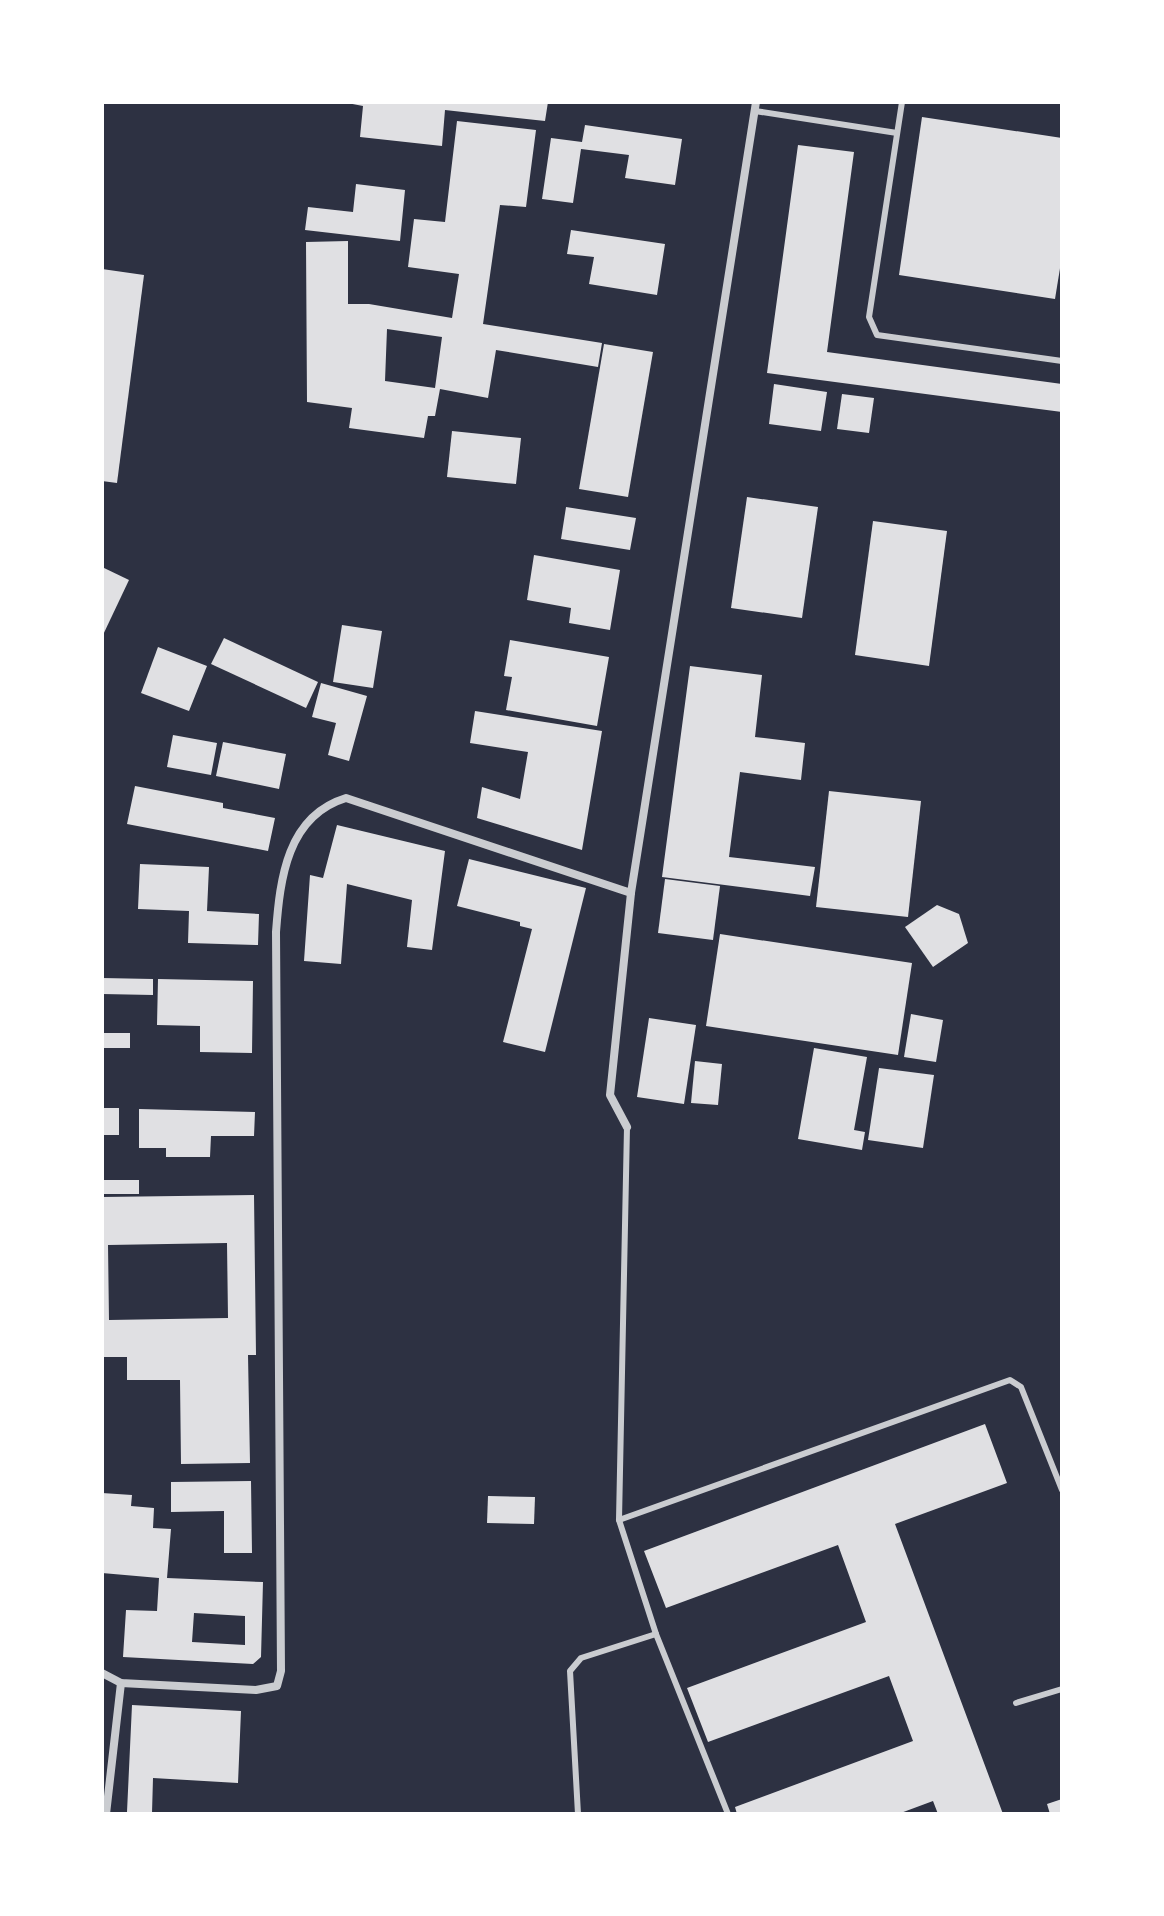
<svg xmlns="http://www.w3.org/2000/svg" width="1164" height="1916" font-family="Lora,serif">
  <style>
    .building { fill: #e0e0e3; fill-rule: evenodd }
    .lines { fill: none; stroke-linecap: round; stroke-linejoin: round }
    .service { stroke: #caccd0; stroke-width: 6 }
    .minor { stroke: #caccd0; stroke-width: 8 }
  </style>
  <rect width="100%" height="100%" fill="#2d3142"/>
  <g class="building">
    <polygon points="342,102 548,102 545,121 445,110 442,146 360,137 363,106"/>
    <polygon points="922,117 1062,138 1062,256 1055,299 899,275"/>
    <path d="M457 121 536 130 526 207 500 205 483 324 602 343 598 367 496 350 488 398 440 389 435 416H428L424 438 349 428 352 408 307 402 306 242 348 241V304H369L452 318 459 274 408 267 414 219 445 222ZM387 329 442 337 435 388 385 381Z"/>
    <polygon points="585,125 682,139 675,185 625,178 629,155 581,149 573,203 542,199 551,138 582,142"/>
    <polygon points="798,145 854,152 827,352 1062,384 1062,412 767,373"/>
    <polygon points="356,184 405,190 400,241 305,230 308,207 353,212"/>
    <polygon points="571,230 665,244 657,295 589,284 594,257 567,254"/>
    <polygon points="102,269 144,275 117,483 102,481"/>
    <polygon points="604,344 653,352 628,497 579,489"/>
    <polygon points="774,384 827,392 821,431 769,424"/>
    <polygon points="842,394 874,398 869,433 837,429"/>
    <polygon points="452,431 521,438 516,484 447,477"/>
    <polygon points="747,497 818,507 802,618 731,608"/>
    <polygon points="566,507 636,518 630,550 561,539"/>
    <polygon points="873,521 947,531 929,666 855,655"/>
    <polygon points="534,555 620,570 610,630 569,623 571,608 527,600"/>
    <polygon points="102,567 129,580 102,637"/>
    <polygon points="342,625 382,631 373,688 333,682"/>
    <polygon points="224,638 318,682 306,708 211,664"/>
    <polygon points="510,640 609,657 597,726 506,710 512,677 504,676"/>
    <polygon points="158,647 207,666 189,711 141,693"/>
    <polygon points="690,666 762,675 755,737 805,743 801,780 740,772 729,857 815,867 810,896 662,877"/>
    <polygon points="321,683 367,696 349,761 328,755 336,723 312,717"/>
    <polygon points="475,711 602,731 582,850 477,818 482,787 520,799 528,752 470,743"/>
    <polygon points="173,735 217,743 211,775 167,767"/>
    <polygon points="223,742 286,754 279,789 216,776"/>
    <polygon points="135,786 223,803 223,808 275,818 268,851 127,824"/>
    <polygon points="829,791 921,801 908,917 816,907"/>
    <polygon points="337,825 445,851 432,950 407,947 412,900 347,884 341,964 304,961 310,875 323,878"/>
    <polygon points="469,859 586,888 545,1052 503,1042 532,929 520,926 520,922 457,906"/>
    <polygon points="140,864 209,867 207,911 259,914 258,945 188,943 189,911 138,909"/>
    <polygon points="665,879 720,886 713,940 658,933"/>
    <polygon points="937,905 959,914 968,943 933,967 905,927"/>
    <polygon points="720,934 912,963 898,1055 706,1026"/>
    <polygon points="102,978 153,979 153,995 102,994"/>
    <polygon points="158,979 253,981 252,1053 200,1052 200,1026 157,1025"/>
    <polygon points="911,1014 943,1020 936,1062 904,1057"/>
    <polygon points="649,1018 696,1025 684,1104 637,1097"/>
    <rect x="102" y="1033" width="28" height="15"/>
    <polygon points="814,1048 867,1057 854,1130 865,1132 862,1150 798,1139"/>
    <polygon points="695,1061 722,1064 718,1105 691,1103"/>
    <polygon points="879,1068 934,1075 923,1148 868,1140"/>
    <rect x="102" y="1108" width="17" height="27"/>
    <polygon points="139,1109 255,1112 254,1136 211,1136 210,1157 166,1157 166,1148 139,1148"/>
    <rect x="102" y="1180" width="37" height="14"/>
    <path d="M254 1195 256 1355H248L250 1463 181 1464 180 1380H127V1357H102V1197ZM227 1243 228 1318 109 1320 108 1245Z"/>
    <polygon points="985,1424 1007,1483 895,1524 1003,1814 938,1814 933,1801 898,1814 737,1814 735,1807 913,1741 889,1676 708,1742 687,1688 866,1622 838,1545 666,1608 644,1551"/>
    <polygon points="251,1481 252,1553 224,1553 224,1511 171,1512 171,1482"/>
    <path d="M102 1493 132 1495 131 1506 154 1508 153 1528 171 1529 167 1578 263 1582 261 1657 253 1664 123 1657 126 1610 157 1611 159 1578 102 1573ZM194 1613 245 1616V1645L192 1642Z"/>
    <polygon points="488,1496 535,1497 534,1524 487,1523"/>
    <polygon points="132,1705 241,1711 238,1783 153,1778 152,1813 127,1812"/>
    <polygon points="1062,1799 1062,1814 1050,1814 1047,1804"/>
  </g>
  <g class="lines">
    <g class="service">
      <polyline points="902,102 869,317 877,335 1062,361"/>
      <polyline points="755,111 897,133"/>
      <polyline points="627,1127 619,1520 656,1634 728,1814"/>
      <polyline points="619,1520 1010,1380 1021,1387 1062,1490"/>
      <polyline points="1016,1703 1062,1689"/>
      <polyline points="578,1814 570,1671 581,1658 656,1634"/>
    </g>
    <g class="minor">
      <polyline points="627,1127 610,1095 631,893"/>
      <path d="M102 1673 121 1683 256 1690 277 1686 281 1671 276 932C280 879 287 816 346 798L631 893 756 102"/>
      <polyline points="106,1814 121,1683"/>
    </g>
  </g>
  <rect width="1164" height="1916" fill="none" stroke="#ffffff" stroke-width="208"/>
</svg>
